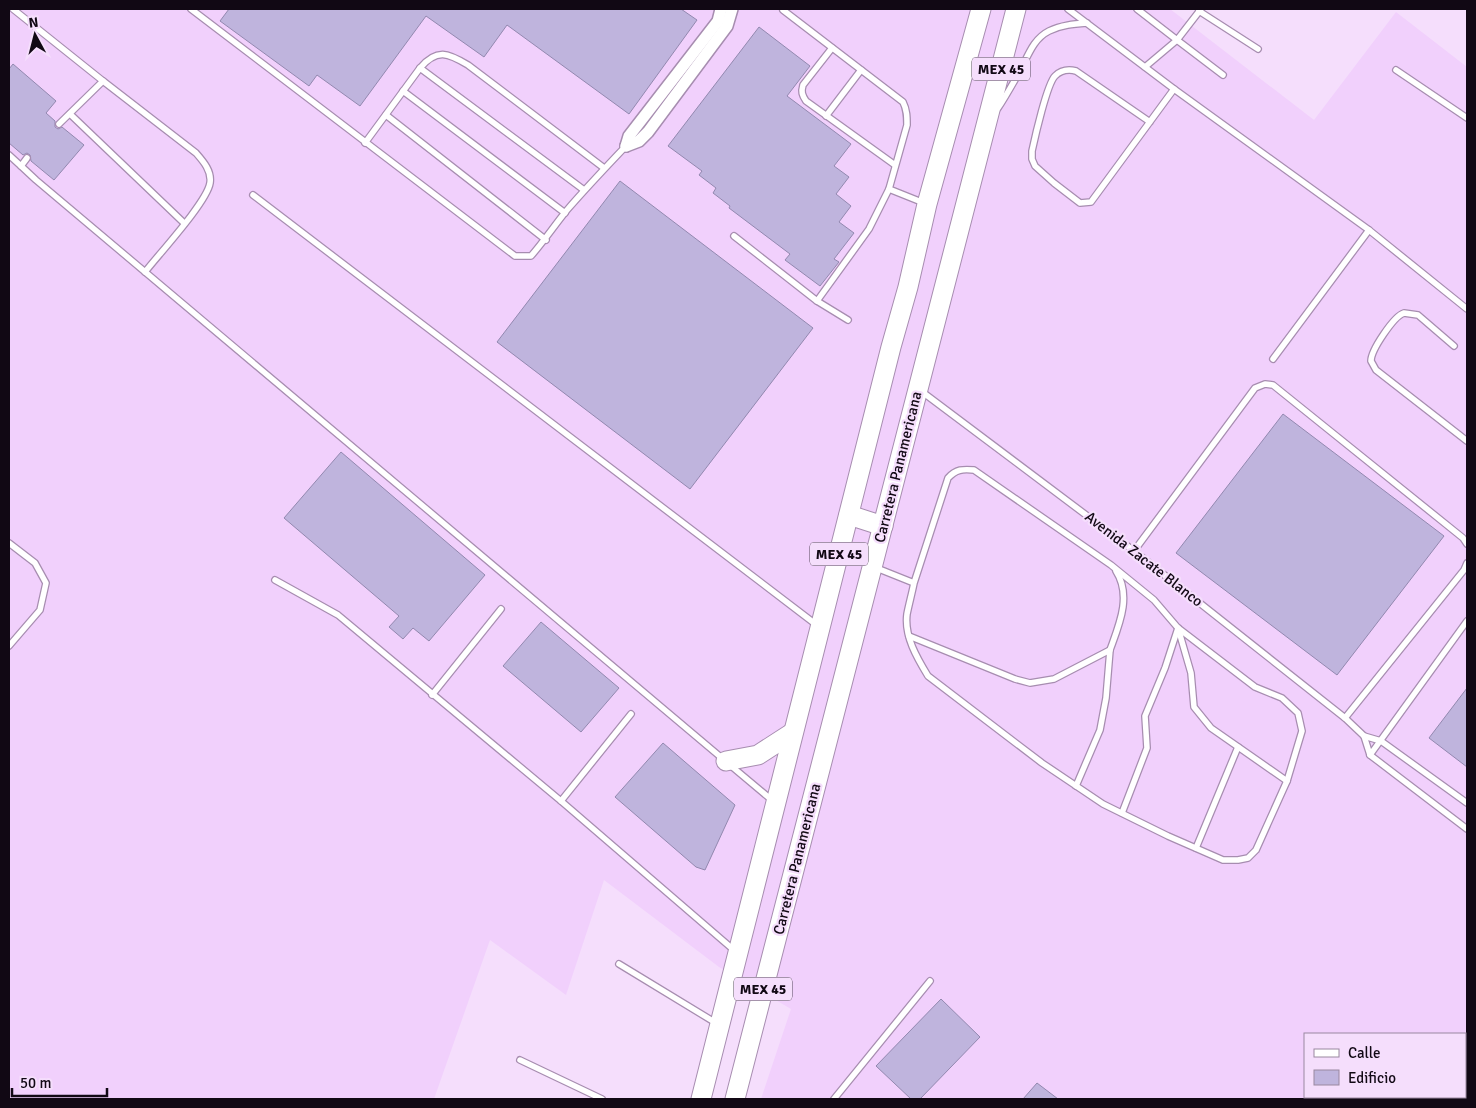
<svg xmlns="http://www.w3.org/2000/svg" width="1476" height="1108" font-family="Signika,sans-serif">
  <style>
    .built { fill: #f1d0fc; fill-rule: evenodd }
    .building { fill: #bfb4dd; stroke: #9288af }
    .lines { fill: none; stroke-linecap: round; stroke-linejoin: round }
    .lane-casing { stroke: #a78db0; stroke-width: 8 }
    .street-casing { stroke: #a78db0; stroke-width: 14 }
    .primary-casing { stroke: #a78db0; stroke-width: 21 }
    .lane { stroke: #fff; stroke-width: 5.5 }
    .street { stroke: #fff; stroke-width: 11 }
    .primary { stroke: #fff; stroke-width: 19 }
    .labels { text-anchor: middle; stroke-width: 4.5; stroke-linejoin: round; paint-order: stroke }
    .shield { fill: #f5defc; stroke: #55485a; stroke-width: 1 }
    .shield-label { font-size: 14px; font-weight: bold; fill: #110814 }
    .street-label { font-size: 15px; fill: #110814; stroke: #f5defc }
  </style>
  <rect width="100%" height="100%" fill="#f5defc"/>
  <path class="built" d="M9 9H1170L1314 120 1396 12 1467 67V1099H761L791 1009 719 967 604 880 566 995 490 940 434 1099H9ZM1305 1034H1465V1097H1305Z"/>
  <g class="building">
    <polygon points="229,9 681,9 697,20 629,114 507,25 484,57 426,16 360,106 317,75 309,86 220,21"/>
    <polygon points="759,27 810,66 787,96 851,144 834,166 849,177 836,194 851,206 839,222 854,233 834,259 839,262 820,286 785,260 790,254 729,208 730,206 713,193 716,188 699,175 702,171 668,146"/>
    <polygon points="13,64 56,101 46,113 55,121 55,127 58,129 62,127 84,145 54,180 31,161 30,155 27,153 23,155 9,143 9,69"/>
    <polygon points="620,181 813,328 690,489 497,342"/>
    <polygon points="1283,414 1444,536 1337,675 1176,553"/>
    <polygon points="341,452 485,575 429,641 413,628 403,639 389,627 399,616 284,518"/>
    <polygon points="541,622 619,688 581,732 503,666"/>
    <polygon points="1467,688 1467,767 1429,738"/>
    <polygon points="663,743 735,805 705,870 696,867 615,797"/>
    <polygon points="941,999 980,1037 920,1099 911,1099 876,1066"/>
    <polygon points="1037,1083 1058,1099 1023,1099"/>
  </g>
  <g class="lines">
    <g class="lane-casing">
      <g id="lane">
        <polyline points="13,9 103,81"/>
        <path d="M191 9 515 256H531C544 241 554 226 567 210 586 188 606 167 626 146"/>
        <polyline points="1068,9 1174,89 1369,230 1467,309"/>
        <polyline points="1137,9 1177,40 1201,9"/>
        <path d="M783 10 903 102C907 110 907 117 907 125L889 189 869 229 817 301"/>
        <polyline points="1199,11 1258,49"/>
        <path d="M832 48 803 85C801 92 802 95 806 101L895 165"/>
        <polyline points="1145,67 1177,40 1223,75"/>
        <polyline points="420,68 584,190"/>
        <polyline points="1396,70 1467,118"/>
        <polyline points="403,91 565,213"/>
        <path d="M998 108C1006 96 1013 83 1020 71 1028 56 1033 39 1049 31 1061 25 1074 24 1087 23"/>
        <polyline points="70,114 184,223"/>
        <polyline points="386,115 546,240"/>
        <polyline points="826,116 861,70"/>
        <path d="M1150 122 1076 71C1068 69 1061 70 1055 76 1047 84 1035 137 1032 151V159L1035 166 1054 183 1080 203 1091 202 1174 89"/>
        <path d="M59 124 103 81 196 153C203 161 212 171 210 183 207 202 159 254 145 272"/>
        <path d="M365 143 420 68C437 48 448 53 468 65L604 168"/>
        <polyline points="9,155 21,166"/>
        <polyline points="27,158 21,166 36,180 723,759"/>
        <polyline points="889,189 924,203"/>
        <polyline points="253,195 818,626"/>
        <polyline points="734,236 817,301 848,320"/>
        <path d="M1454 346 1418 315 1404 313C1394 316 1371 350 1371 361L1376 370 1467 441"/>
        <polyline points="1273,359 1369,230"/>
        <polyline points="921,391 1134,551 1345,718 1364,736 1381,741 1467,803"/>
        <polyline points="9,543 35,563 46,583 40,610 9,646"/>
        <polyline points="1134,551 1255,388 1265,384 1273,385 1463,538 1467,544"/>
        <path d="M874 567 914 583C912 593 909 604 907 614 904 636 917 658 928 676L1042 763 1103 804 1168 836 1223 860H1238L1248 858 1256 850 1287 781 1302 731 1298 713 1282 698 1255 687 1178 628 1154 600 1111 565 974 470C963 469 956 469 948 478L914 583"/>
        <polyline points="275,580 338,615 561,801 735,951"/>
        <polyline points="1178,628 1191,673 1194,707 1211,728 1287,781"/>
        <path d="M909 636 1015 679 1030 683 1054 679 1110 650C1119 625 1132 596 1116 571"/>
        <polyline points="432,695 501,609"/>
        <polyline points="1345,718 1464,570 1467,563"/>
        <polyline points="1364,736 1370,755 1467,829"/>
        <polyline points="1370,755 1467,621"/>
        <polyline points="730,765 773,801"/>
        <polyline points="1076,786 1100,730 1106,698 1110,650"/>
        <polyline points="561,801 631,714"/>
        <polyline points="1122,813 1147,748 1145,716 1165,668 1178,628"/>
        <polyline points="1196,848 1238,747"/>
        <polyline points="619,964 716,1023"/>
        <polyline points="520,1060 602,1099"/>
        <polyline points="834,1099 930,981"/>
      </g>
    </g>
    <g class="street-casing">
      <g id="street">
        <polyline points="626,146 639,141 648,132 727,26 732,9"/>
        <polyline points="626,146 629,136 718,21 721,9"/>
      </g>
    </g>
    <g class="primary-casing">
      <g id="primary">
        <polyline points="849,515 883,526"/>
        <polyline points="726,761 758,755 792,733"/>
        <polyline points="701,1099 891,347 908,287 927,204 981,9"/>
        <polyline points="735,1099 1016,9"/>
      </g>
    </g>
    <use href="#lane" class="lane"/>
    <use href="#street" class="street"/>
    <use href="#primary" class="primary"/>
  </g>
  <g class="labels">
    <g class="shield">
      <rect x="972" y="57.5" width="58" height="23" rx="4"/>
      <rect x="810" y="542.5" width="58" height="23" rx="4"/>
      <rect x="734" y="977.5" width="58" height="23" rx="4"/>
    </g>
    <g class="shield-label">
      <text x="1001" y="74">MEX 45</text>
      <text x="839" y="559">MEX 45</text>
      <text x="763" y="994">MEX 45</text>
    </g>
    <g class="street-label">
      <text transform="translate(898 467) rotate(-76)" y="5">Carretera Panamericana</text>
      <text transform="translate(1144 559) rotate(38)" y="5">Avenida Zacate Blanco</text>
      <text transform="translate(797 859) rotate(-76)" y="5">Carretera Panamericana</text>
    </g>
  </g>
  <rect width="1476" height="1108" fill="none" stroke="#110814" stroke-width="20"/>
  <rect x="1304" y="1033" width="162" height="65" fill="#f5defc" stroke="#9a889f"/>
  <rect x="1314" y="1049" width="25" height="8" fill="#ffffff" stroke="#9a889f"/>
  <text x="1348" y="1058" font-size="15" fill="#110814">Calle</text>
  <rect x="1314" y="1070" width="25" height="15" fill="#bfb4dd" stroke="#9a889f"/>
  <text x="1348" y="1083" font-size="15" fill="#110814">Edificio</text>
  <g transform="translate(35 35) rotate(353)" stroke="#f5defc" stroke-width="4" paint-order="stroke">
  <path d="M0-4L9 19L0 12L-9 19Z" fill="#110814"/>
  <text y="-8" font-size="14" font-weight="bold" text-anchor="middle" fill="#110814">N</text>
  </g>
  <path d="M12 1088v8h95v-8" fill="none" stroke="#110814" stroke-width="2.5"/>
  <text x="20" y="1088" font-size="15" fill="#110814" stroke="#f5defc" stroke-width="4" paint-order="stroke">50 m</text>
</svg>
